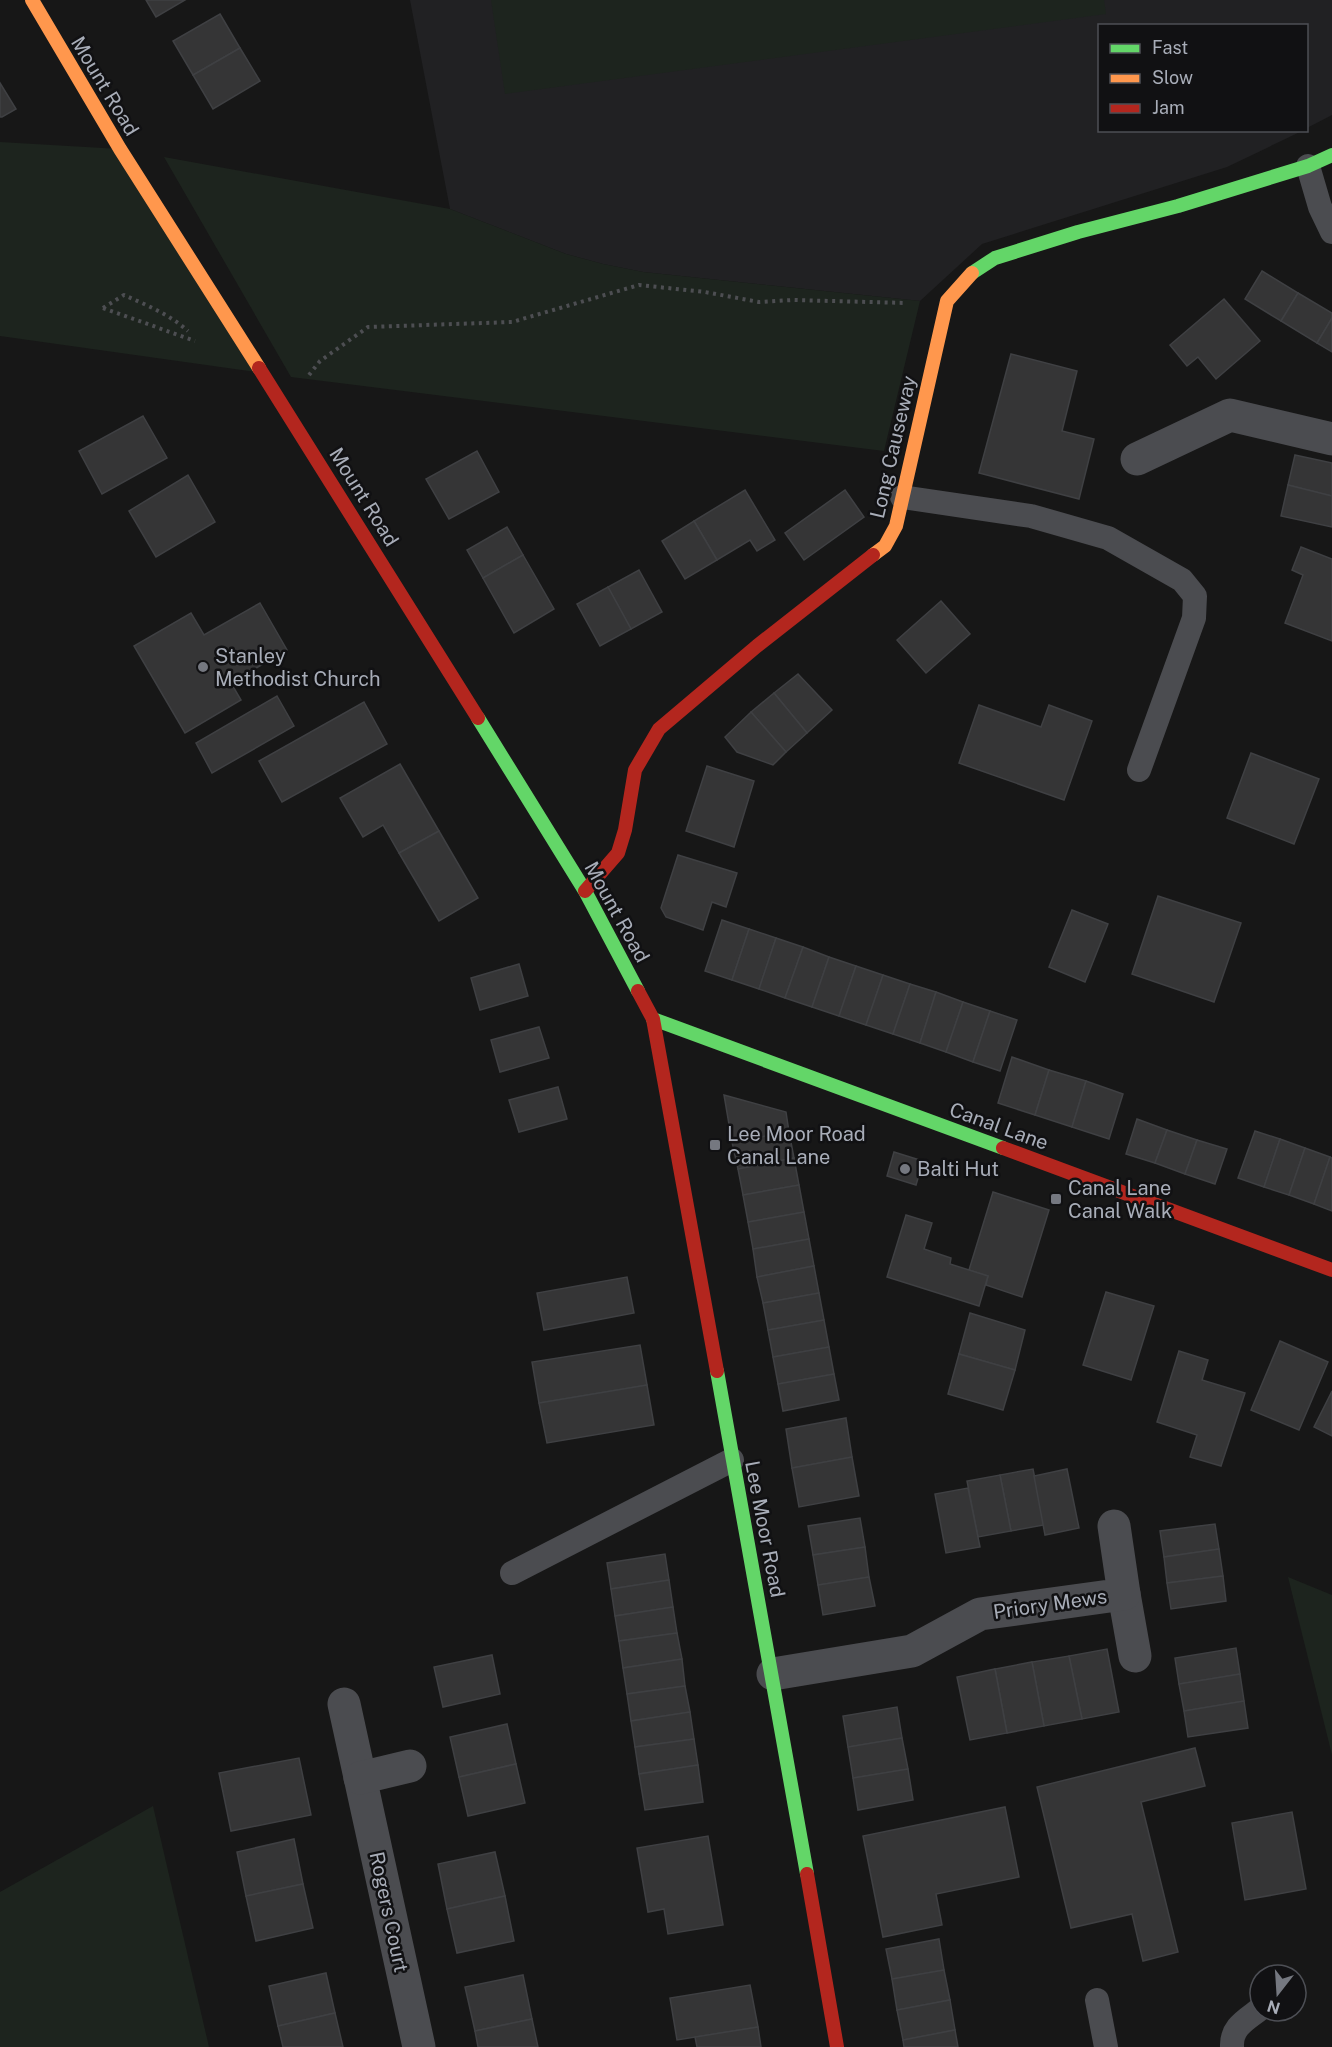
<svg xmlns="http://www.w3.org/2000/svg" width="1332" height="2047" font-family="'Public Sans',sans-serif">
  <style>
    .built { fill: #212123 }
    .green { fill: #1d241e }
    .building { fill: #353536; stroke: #3f4043; stroke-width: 1.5 }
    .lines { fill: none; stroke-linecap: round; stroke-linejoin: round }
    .path { stroke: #4d4e52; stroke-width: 4; stroke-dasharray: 3 4.5; stroke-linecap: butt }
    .lane { stroke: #4b4c50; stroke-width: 24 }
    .street { stroke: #4b4c50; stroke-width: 33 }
    .fast { stroke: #63d668; stroke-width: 14 }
    .slow { stroke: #ff974d; stroke-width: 14 }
    .jam { stroke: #b3261e; stroke-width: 14 }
    .poi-dot { fill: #757880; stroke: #111113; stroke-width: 2 }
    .labels { text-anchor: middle; stroke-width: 5; stroke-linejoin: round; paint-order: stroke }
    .street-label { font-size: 20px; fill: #a8adb8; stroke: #111113 }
    .poi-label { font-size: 20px; fill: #a8adb8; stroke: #111113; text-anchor: start }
  </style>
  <rect width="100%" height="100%" fill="#171717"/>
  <polygon class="built" points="410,0 1332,0 1332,115 1307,128 1306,26 1100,26 1100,130 1302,131 1227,167 982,244 920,301 643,272 603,264 566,254 450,209"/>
  <g class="green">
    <polygon points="491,0 1104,0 1106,14 505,94"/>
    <polygon points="0,142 120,149 263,373 0,336"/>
    <polygon points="164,157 450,209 566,254 603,264 643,272 920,301 884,451 291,377"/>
    <polygon points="1288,1577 1332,1595 1332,1755"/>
    <polygon points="153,1806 209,2047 0,2047 0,1892"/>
  </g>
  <g class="building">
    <polygon points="146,0 185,0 156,17"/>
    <polygon points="220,14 240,48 193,75 173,41"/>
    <polygon points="240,48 260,81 213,109 193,75"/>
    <polygon points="0,83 16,109 2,117 0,117"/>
    <polygon points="1262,271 1298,293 1281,321 1245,299"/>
    <polygon points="1298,293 1332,313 1332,318 1317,343 1281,321"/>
    <polygon points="1224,299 1260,341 1216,379 1198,357 1187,366 1170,345"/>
    <polygon points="1332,318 1332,352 1317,343"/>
    <polygon points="1011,354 1077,371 1062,431 1094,439 1079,499 979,473"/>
    <polygon points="143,416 167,458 102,494 79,451"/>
    <polygon points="477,451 499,492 449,519 426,479"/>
    <polygon points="1295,455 1332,463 1332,496 1288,485"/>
    <polygon points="188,475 215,522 156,557 129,511"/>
    <polygon points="1288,485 1332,496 1332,527 1281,516"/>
    <polygon points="745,490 775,540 757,551 750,540 717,560 694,521"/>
    <polygon points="845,490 864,517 804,560 785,533"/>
    <polygon points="694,521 717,560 685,579 662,541"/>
    <polygon points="507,527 523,555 483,578 467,550"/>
    <polygon points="1301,547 1332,559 1332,641 1285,623 1303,575 1292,570"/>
    <polygon points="523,555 554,609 514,633 483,578"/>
    <polygon points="639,570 662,612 631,629 608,587"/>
    <polygon points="608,587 631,629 600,646 577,604"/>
    <polygon points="941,601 970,634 926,673 897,640"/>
    <polygon points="260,603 287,650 231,683 241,700 185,733 134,646 191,613 204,635"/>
    <polygon points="798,674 832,710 807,733 774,693"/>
    <polygon points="774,693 807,733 786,752 751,712"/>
    <polygon points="277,696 294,726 212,773 196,743"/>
    <polygon points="364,702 387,744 282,802 259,761"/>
    <polygon points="979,705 1041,727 1049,705 1092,721 1064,800 959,763"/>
    <polygon points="751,712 786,752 773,765 737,752 725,737"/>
    <polygon points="1251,753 1319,779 1294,844 1227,818"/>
    <polygon points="400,764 439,831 399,853 383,825 363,837 340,798"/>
    <polygon points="707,766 754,781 734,847 686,831"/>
    <polygon points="439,831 478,898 439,921 399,853"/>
    <polygon points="678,855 737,873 726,907 712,902 703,930 666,917 661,908"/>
    <polygon points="1158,896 1241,923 1214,1002 1132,974"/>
    <polygon points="1072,910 1108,924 1085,982 1049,967"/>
    <polygon points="722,920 749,929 732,980 705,971"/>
    <polygon points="749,929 776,938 759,989 732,980"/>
    <polygon points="776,938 803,947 785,998 759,989"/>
    <polygon points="803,947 829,957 812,1007 785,998"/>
    <polygon points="829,957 856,966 839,1016 812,1007"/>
    <polygon points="519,964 528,996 480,1010 471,978"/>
    <polygon points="856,966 883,975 866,1025 839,1016"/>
    <polygon points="883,975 910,984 893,1034 866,1025"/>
    <polygon points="910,984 936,992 920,1043 893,1034"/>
    <polygon points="936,992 963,1002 946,1052 920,1043"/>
    <polygon points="963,1002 990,1011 973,1062 946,1052"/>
    <polygon points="990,1011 1017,1020 1000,1071 973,1062"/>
    <polygon points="539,1027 549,1058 500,1072 491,1040"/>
    <polygon points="1012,1057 1049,1070 1035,1115 998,1103"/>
    <polygon points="1049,1070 1086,1081 1072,1127 1035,1115"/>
    <polygon points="1086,1081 1123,1094 1109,1139 1072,1127"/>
    <polygon points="558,1087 567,1119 519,1132 509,1100"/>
    <polygon points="724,1095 786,1112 789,1132 732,1142"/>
    <polygon points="1137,1119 1167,1130 1155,1163 1126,1154"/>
    <polygon points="1167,1130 1197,1140 1185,1174 1155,1163"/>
    <polygon points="1255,1131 1280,1139 1264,1187 1238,1178"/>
    <polygon points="789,1132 794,1158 738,1169 732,1142"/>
    <polygon points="1280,1139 1305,1148 1289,1195 1264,1187"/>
    <polygon points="1197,1140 1227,1149 1215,1184 1185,1174"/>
    <polygon points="1305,1148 1330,1157 1314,1204 1289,1195"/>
    <polygon points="894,1152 923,1161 916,1185 887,1176"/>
    <polygon points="1330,1157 1332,1158 1332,1211 1314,1204"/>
    <polygon points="794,1158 799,1185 743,1195 738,1169"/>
    <polygon points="799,1185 804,1212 748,1222 743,1195"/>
    <polygon points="993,1192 1049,1210 1022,1297 986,1285 988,1276 969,1270"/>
    <polygon points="804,1212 809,1239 753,1249 748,1222"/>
    <polygon points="906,1215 932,1223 924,1249 951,1258 950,1264 988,1276 979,1306 887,1277"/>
    <polygon points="809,1239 814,1266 757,1277 753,1249"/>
    <polygon points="814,1266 819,1293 763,1303 757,1277"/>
    <polygon points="627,1277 634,1313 544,1330 537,1293"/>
    <polygon points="1106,1292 1154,1306 1131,1380 1083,1365"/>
    <polygon points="819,1293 824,1320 768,1330 763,1303"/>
    <polygon points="970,1313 1025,1330 1015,1370 959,1354"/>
    <polygon points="824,1320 829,1347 773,1357 768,1330"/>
    <polygon points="1280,1341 1328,1362 1299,1430 1251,1410"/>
    <polygon points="640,1345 647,1385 539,1403 532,1362"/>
    <polygon points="829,1347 834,1374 778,1384 773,1357"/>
    <polygon points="1179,1351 1208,1360 1202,1380 1245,1393 1221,1466 1190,1457 1197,1435 1157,1422"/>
    <polygon points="959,1354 1015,1370 1003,1410 948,1394"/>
    <polygon points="834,1374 839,1400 783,1411 778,1384"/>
    <polygon points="647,1385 654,1425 547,1443 539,1403"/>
    <polygon points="1332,1391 1332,1436 1314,1427"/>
    <polygon points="846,1418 852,1457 792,1468 786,1429"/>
    <polygon points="852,1457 859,1496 799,1507 792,1468"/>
    <polygon points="1033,1469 1044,1525 1011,1531 1000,1475"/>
    <polygon points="1067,1469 1079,1528 1045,1535 1034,1476"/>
    <polygon points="1000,1475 1011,1531 978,1537 967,1481"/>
    <polygon points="968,1488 980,1547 946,1553 935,1494"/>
    <polygon points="860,1518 865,1547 813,1555 808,1526"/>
    <polygon points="1215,1524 1219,1549 1164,1557 1160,1531"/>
    <polygon points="865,1547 869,1577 818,1585 813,1555"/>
    <polygon points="1219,1549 1223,1576 1167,1583 1164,1557"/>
    <polygon points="665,1554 669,1580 611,1589 607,1563"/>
    <polygon points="1223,1576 1226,1601 1171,1609 1167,1583"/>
    <polygon points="869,1577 875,1606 823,1615 818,1585"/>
    <polygon points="669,1580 673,1607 615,1616 611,1589"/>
    <polygon points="673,1607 677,1633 619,1641 615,1616"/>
    <polygon points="677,1633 682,1659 623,1668 619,1641"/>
    <polygon points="1236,1648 1240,1674 1179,1684 1175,1658"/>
    <polygon points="1107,1649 1119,1712 1082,1719 1069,1656"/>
    <polygon points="492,1655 500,1694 443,1707 434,1667"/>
    <polygon points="1069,1656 1082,1719 1044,1726 1032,1662"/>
    <polygon points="682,1659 685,1686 627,1694 623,1668"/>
    <polygon points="1032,1662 1044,1726 1007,1733 995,1669"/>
    <polygon points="995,1669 1007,1733 970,1740 957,1677"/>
    <polygon points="1240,1674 1244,1701 1184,1711 1179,1684"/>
    <polygon points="685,1686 690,1712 631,1721 627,1694"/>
    <polygon points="1244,1701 1248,1728 1188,1737 1184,1711"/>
    <polygon points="897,1707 902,1738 848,1747 843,1716"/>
    <polygon points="690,1712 694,1739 635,1747 631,1721"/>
    <polygon points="507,1724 516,1764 459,1777 450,1737"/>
    <polygon points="902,1738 908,1769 853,1778 848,1747"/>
    <polygon points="694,1739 698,1765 639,1774 635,1747"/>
    <polygon points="1195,1748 1205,1786 1141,1802 1178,1952 1143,1961 1132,1914 1071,1928 1037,1787"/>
    <polygon points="299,1758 311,1815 231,1831 219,1773"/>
    <polygon points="516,1764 525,1803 468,1816 459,1777"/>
    <polygon points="698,1765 703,1802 645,1810 639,1774"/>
    <polygon points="908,1769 913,1800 858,1810 853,1778"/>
    <polygon points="1005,1807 1019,1877 936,1894 942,1925 883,1937 863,1836"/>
    <polygon points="1292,1812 1306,1889 1245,1900 1232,1823"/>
    <polygon points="708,1836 723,1925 668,1934 664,1909 648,1912 637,1848"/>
    <polygon points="294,1839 303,1884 246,1896 237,1852"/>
    <polygon points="495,1852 505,1896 447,1909 438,1864"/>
    <polygon points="303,1884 313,1928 256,1941 246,1896"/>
    <polygon points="505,1896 514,1941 457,1953 447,1909"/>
    <polygon points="939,1939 944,1970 892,1979 886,1949"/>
    <polygon points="944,1970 950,2000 897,2010 892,1979"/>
    <polygon points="326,1973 335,2013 278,2026 269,1986"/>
    <polygon points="523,1975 532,2019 475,2031 465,1987"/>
    <polygon points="750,1985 758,2027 677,2040 670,1998"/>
    <polygon points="950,2000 955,2030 903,2040 897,2010"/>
    <polygon points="335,2013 343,2047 283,2047 278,2026"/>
    <polygon points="532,2019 538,2047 478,2047 475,2031"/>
    <polygon points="758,2027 761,2047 697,2047 695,2037"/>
    <polygon points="955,2030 958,2047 904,2047 903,2040"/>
  </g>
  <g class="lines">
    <g class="path">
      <polyline points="103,308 195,341"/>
      <path d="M103 308 124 295C146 305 169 314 188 331"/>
      <polyline points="309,375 320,361 368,327 512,322 639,285 705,292 759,302 793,300 907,303"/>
    </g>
    <g class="lane">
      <polyline points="1308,166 1320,207 1332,232"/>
      <polyline points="902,497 1031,516 1108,538 1182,580 1195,596 1194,618 1139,770"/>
      <polyline points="512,1573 732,1460"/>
      <polyline points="1097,2000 1106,2047"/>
      <path d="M1232 2047C1231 2027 1246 2020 1260 2009"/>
    </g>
    <g class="street">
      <polyline points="1137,459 1230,415 1332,439"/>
      <polyline points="1124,1594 1135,1656"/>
      <polyline points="773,1674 912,1651 980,1614 1124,1594 1114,1526"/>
      <polyline points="344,1704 419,2047"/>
      <polyline points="360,1778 410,1766"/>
    </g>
    <g class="fast">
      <polyline points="972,273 995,258 1078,232 1178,206 1308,166 1332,155"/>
      <polyline points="478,718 585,891 638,991"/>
      <polyline points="653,1019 1003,1148"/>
      <polyline points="717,1371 807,1874"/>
    </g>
    <g class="slow">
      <polyline points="32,0 120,149 259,368"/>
      <polyline points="873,555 885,546 896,526 947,301 972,273"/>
    </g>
    <g class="jam">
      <polyline points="259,368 478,718"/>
      <polyline points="585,891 618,853 625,830 635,770 659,729 757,646 873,555"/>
      <polyline points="638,991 653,1019 717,1371"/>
      <polyline points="1003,1148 1332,1270"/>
      <polyline points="807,1874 837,2047"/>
    </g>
  </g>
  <g class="poi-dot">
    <circle cx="203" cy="667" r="6"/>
    <rect x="709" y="1139" width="12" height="12" rx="3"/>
    <circle cx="905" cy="1169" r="6"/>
    <rect x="1050" y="1193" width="12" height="12" rx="3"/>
  </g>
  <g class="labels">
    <g class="street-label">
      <text transform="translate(105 86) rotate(59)" y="7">Mount Road</text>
      <text transform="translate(893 447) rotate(-77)" y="7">Long Causeway</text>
      <text transform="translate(364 497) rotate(58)" y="7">Mount Road</text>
      <text transform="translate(617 912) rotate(61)" y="7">Mount Road</text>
      <text transform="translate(999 1126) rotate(20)" y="7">Canal Lane</text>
      <text transform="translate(765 1529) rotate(79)" y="7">Lee Moor Road</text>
      <text transform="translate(1050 1604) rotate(-8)" y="7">Priory Mews</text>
      <text transform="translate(389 1912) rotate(78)" y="7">Rogers Court</text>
    </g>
    <g class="poi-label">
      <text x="215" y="663">Stanley<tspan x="215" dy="23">Methodist Church</tspan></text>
      <text x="727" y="1141">Lee Moor Road<tspan x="727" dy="23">Canal Lane</tspan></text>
      <text x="917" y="1176">Balti Hut</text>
      <text x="1068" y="1195">Canal Lane<tspan x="1068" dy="23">Canal Walk</tspan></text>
    </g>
  </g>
  <rect x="1098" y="24" width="210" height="108" fill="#111113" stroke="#4d4f55" stroke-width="1.5"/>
  <rect x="1110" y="44" width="30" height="9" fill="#63d668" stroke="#4d4f55" stroke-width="1.5"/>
  <text x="1152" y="54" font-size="18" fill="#a8adb8">Fast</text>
  <rect x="1110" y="74" width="30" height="9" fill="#ff974d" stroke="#4d4f55" stroke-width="1.5"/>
  <text x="1152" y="84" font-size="18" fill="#a8adb8">Slow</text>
  <rect x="1110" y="104" width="30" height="9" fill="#b3261e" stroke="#4d4f55" stroke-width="1.5"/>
  <text x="1152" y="114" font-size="18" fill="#a8adb8">Jam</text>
  <g transform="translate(1278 1993) rotate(197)"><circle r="28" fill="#111113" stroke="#4d4f55" stroke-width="1.5"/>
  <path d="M0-4.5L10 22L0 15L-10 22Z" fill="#757880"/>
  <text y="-9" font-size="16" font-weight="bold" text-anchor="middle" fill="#a8adb8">N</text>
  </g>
</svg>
